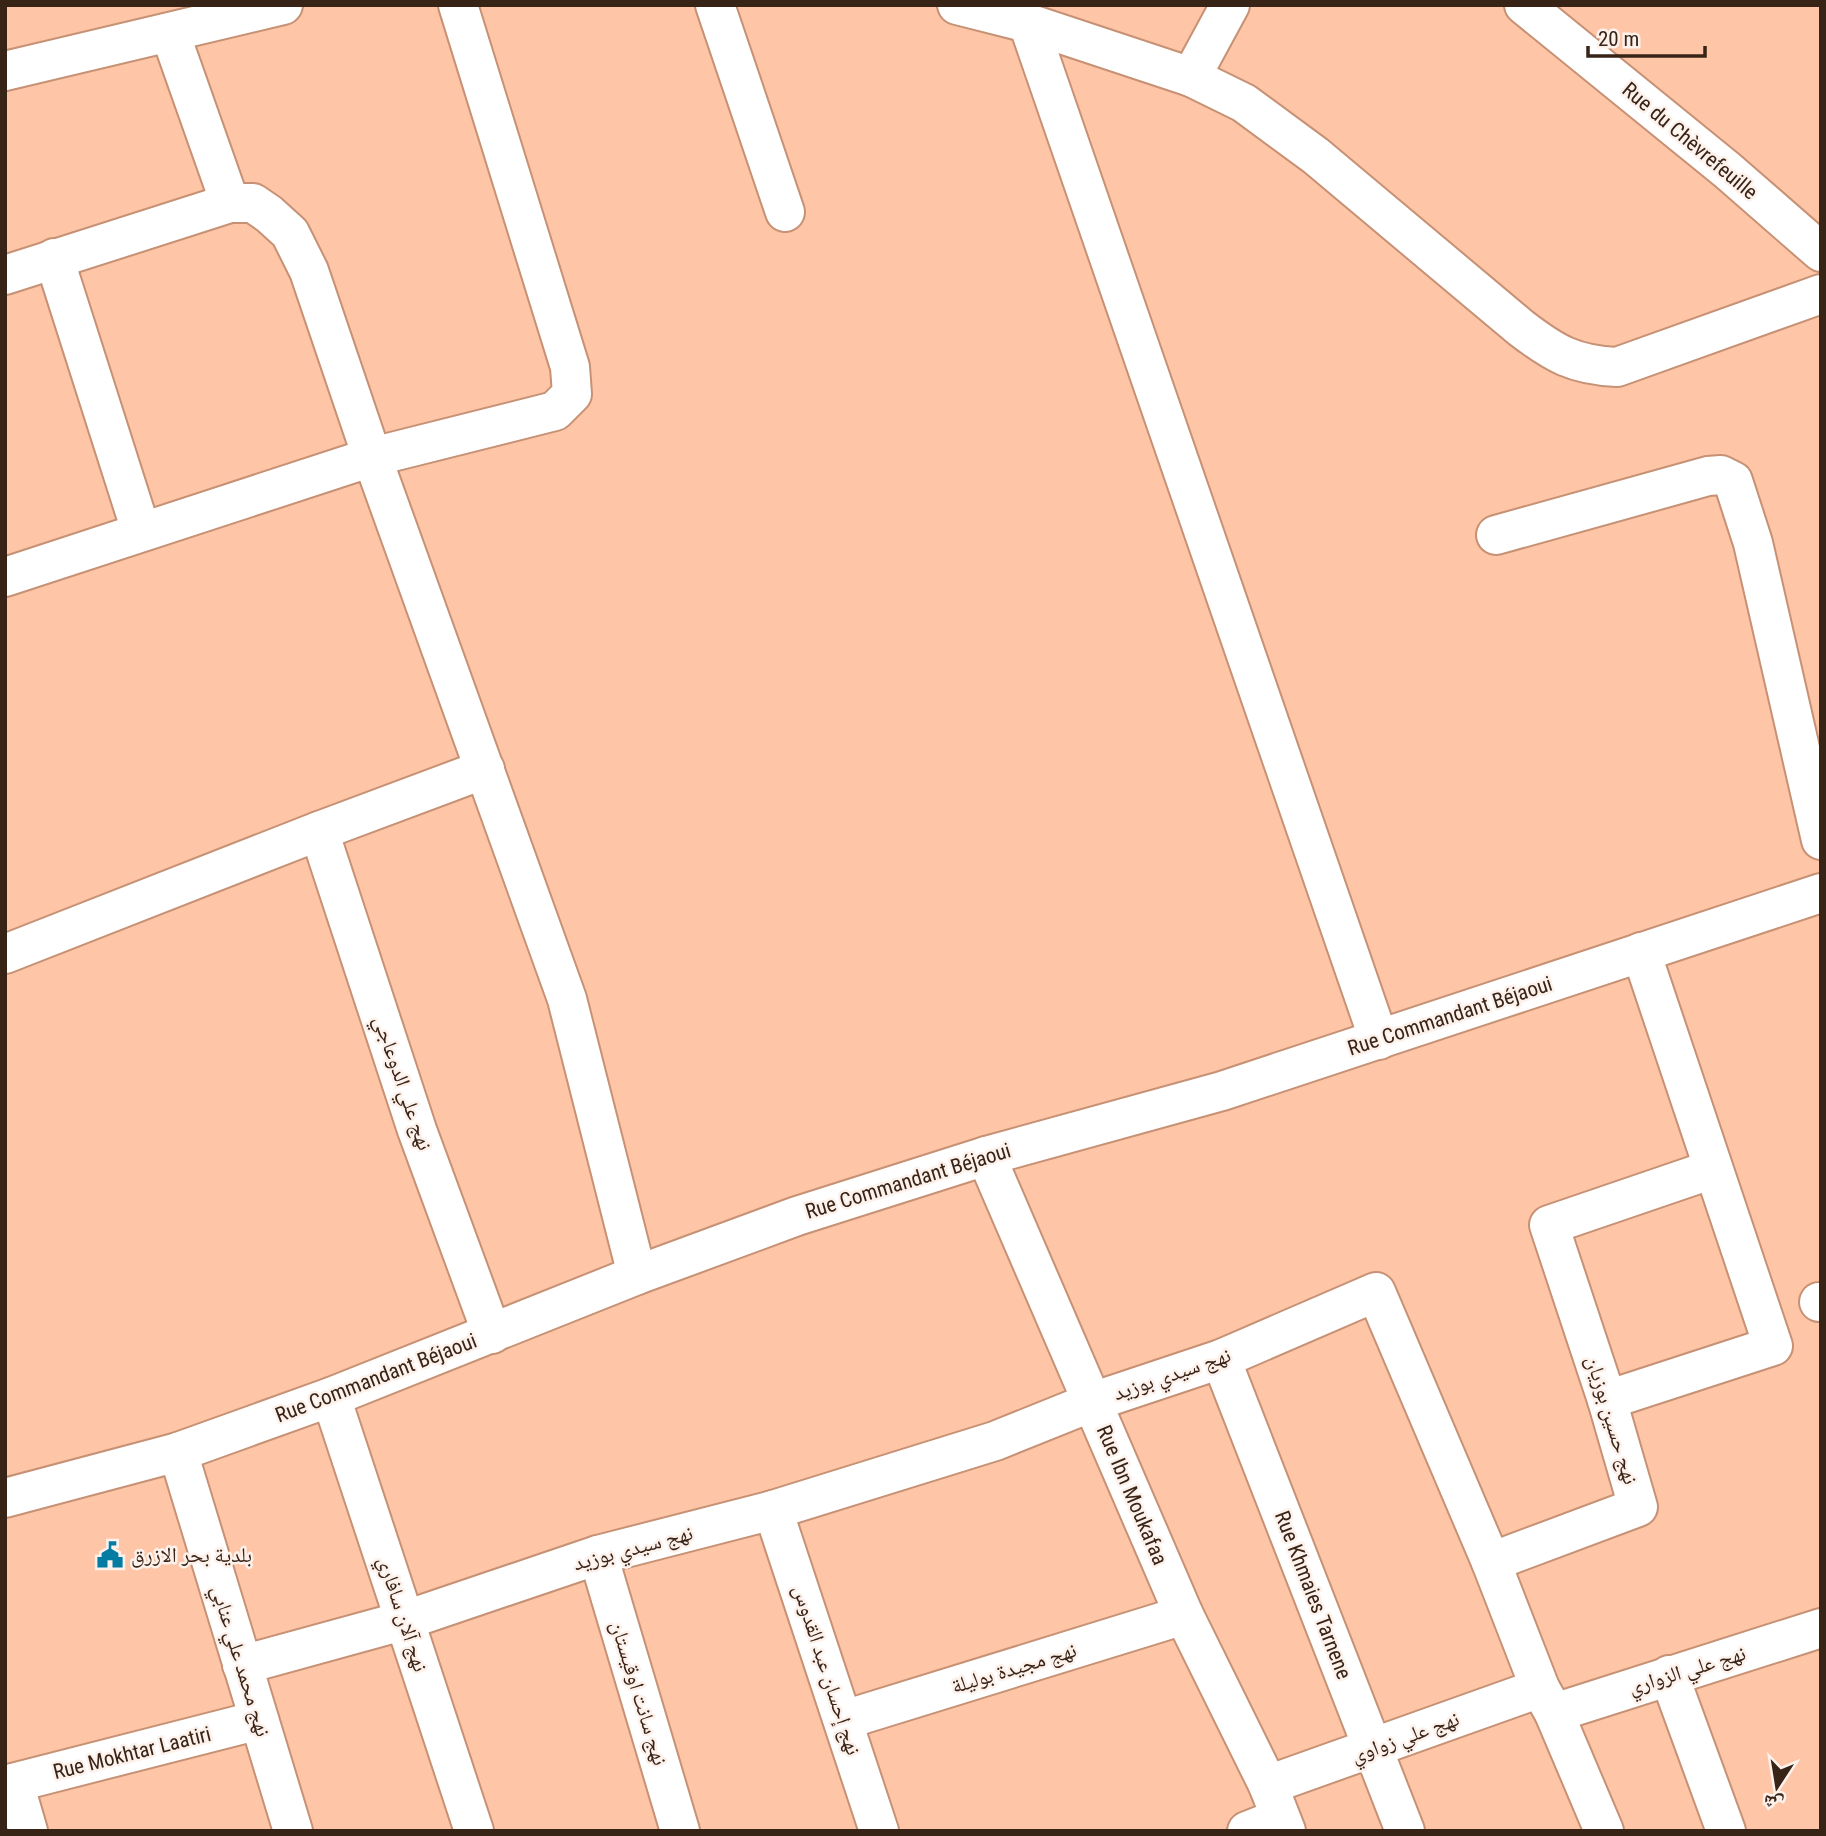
<svg xmlns="http://www.w3.org/2000/svg" width="1826" height="1836" font-family="'Roboto Condensed','Noto Naskh Arabic',sans-serif">
  <style>
    .lines { fill: none; stroke-linecap: round; stroke-linejoin: round }
    .street-casing { stroke: #c69174; stroke-width: 42 }
    .secondary-casing { stroke: #c69174; stroke-width: 42 }
    .street { stroke: #fff; stroke-width: 38 }
    .secondary { stroke: #fff; stroke-width: 38 }
    .labels { text-anchor: middle; stroke-width: 5; stroke-linejoin: round; paint-order: stroke }
    .street-label { font-size: 21px; fill: #382317; stroke: #fdf1eb }
    .poi-label { font-size: 21px; fill: #382317; stroke: #fdf1eb; text-anchor: start }
  </style>
  <rect width="100%" height="100%" fill="#fec5a7"/>
  <g class="lines">
    <g class="street-casing">
      <g id="street">
        <polyline points="715,5 785,212"/>
        <path d="M957 5 1028 23 1191 77 1244 103 1316 156 1521 328C1555 354 1574 365 1617 367L1821 294"/>
        <polyline points="1524,5 1727,170 1821,252"/>
        <polyline points="1028,23 1379,1040"/>
        <polyline points="170,33 230,203"/>
        <polyline points="5,71 283,5"/>
        <polyline points="1191,77 1230,5"/>
        <polyline points="54,258 141,531"/>
        <polyline points="5,275 230,203 253,203 269,214 290,233 309,271 372,457 567,999 637,1275"/>
        <polyline points="1496,535 1708,476 1721,475 1733,481 1753,543 1821,840"/>
        <polyline points="5,577 372,457 555,411 572,394 570,367 458,5"/>
        <polyline points="319,831 417,1130 492,1334"/>
        <polyline points="5,954 319,831 485,769"/>
        <polyline points="986,1156 1184,1615 1268,1785 1286,1831"/>
        <polyline points="1819,1302 1821,1302"/>
        <polyline points="1221,1359 1405,1831"/>
        <polyline points="331,1397 474,1831"/>
        <polyline points="1607,1400 1773,1346 1641,952"/>
        <polyline points="178,1452 293,1831"/>
        <polyline points="773,1510 879,1831"/>
        <polyline points="598,1555 680,1831"/>
        <polyline points="1491,1562 1638,1507 1607,1400 1549,1225 1713,1169"/>
        <polyline points="242,1665 406,1620 598,1555 773,1510 995,1441 1092,1402 1221,1359 1376,1292 1491,1562 1540,1688 1554,1713 1604,1831"/>
        <polyline points="1669,1675 1726,1831"/>
        <polyline points="1554,1713 1821,1628"/>
        <polyline points="844,1720 1184,1615"/>
        <polyline points="14,1783 28,1831"/>
        <polyline points="5,1785 259,1720"/>
        <polyline points="1268,1785 1540,1688"/>
        <polyline points="1247,1831 1280,1818"/>
      </g>
    </g>
    <g class="secondary-casing">
      <polyline id="secondary" points="5,1498 178,1452 331,1397 637,1275 797,1216 986,1156 1222,1091 1821,893"/>
    </g>
    <use href="#street" class="street"/>
    <use href="#secondary" class="secondary"/>
  </g>
  <defs>
    <g id="civic-bare" transform="scale(2.1)"><path d="M-.6-6.5H3V-4.5H.6V-3L4-1V1h2V6H-6V1h2V-1L-.6-3ZM-1.2 2.5V6h2.4V2.5Z" fill="#037ca3" stroke="#fdf1eb" stroke-width="2.5" paint-order="stroke"/></g>
  </defs>
  <g fill-rule="evenodd">
    <use href="#civic-bare" x="110" y="1555"/>
  </g>
  <g class="labels">
    <g class="street-label">
      <text transform="translate(1690 141) rotate(40)" y="7">Rue du Chèvrefeuille</text>
      <text transform="translate(1450 1016) rotate(-18)" y="7">Rue Commandant Béjaoui</text>
      <text transform="translate(403 1083) rotate(71)" y="7">نهج علي الدوعاجي</text>
      <text transform="translate(908 1181) rotate(-17)" y="7">Rue Commandant Béjaoui</text>
      <text transform="translate(1172 1374) rotate(-19)" y="7">نهج سيدي بوزيد</text>
      <text transform="translate(376 1378) rotate(-21)" y="7">Rue Commandant Béjaoui</text>
      <text transform="translate(1612 1420) rotate(73)" y="7">نهج حسين بوزيان</text>
      <text transform="translate(1132 1495) rotate(67)" y="7">Rue Ibn Moukafaa</text>
      <text transform="translate(633 1548) rotate(-15)" y="7">نهج سيدي بوزيد</text>
      <text transform="translate(1313 1595) rotate(69)" y="7">Rue Khmaies Tarnene</text>
      <text transform="translate(403 1614) rotate(72)" y="7">نهج آلان سافاري</text>
      <text transform="translate(241 1661) rotate(73)" y="7">نهج محمد علي عنابي</text>
      <text transform="translate(1014 1668) rotate(-17)" y="7">نهج مجيدة بوليلة</text>
      <text transform="translate(827 1670) rotate(72)" y="7">نهج إحسان عبد القدوس</text>
      <text transform="translate(1687 1670) rotate(-17)" y="7">نهج علي الزواري</text>
      <text transform="translate(639 1693) rotate(73)" y="7">نهج سانت اوقيستان</text>
      <text transform="translate(1405 1737) rotate(-20)" y="7">نهج علي زواوي</text>
      <text transform="translate(132 1753) rotate(-14)" y="7">Rue Mokhtar Laatiri</text>
    </g>
    <g class="poi-label">
      <text x="131" y="1562">بلدية بحر الازرق</text>
    </g>
  </g>
  <rect width="1826" height="1836" fill="none" stroke="#382317" stroke-width="14"/>
  <g transform="translate(1777 1787) rotate(192)" stroke="#fdf1eb" stroke-width="5" paint-order="stroke">
  <path d="M0-5L12 26L0 18L-12 26Z" fill="#382317"/>
  <text y="-10" font-size="19" font-weight="bold" text-anchor="middle" fill="#382317">ش</text>
  </g>
  <path d="M1588 46v10h117v-10" fill="none" stroke="#382317" stroke-width="3.5"/>
  <text x="1598" y="46" font-size="21" fill="#382317" stroke="#fdf1eb" stroke-width="5" paint-order="stroke">20 m</text>
</svg>
